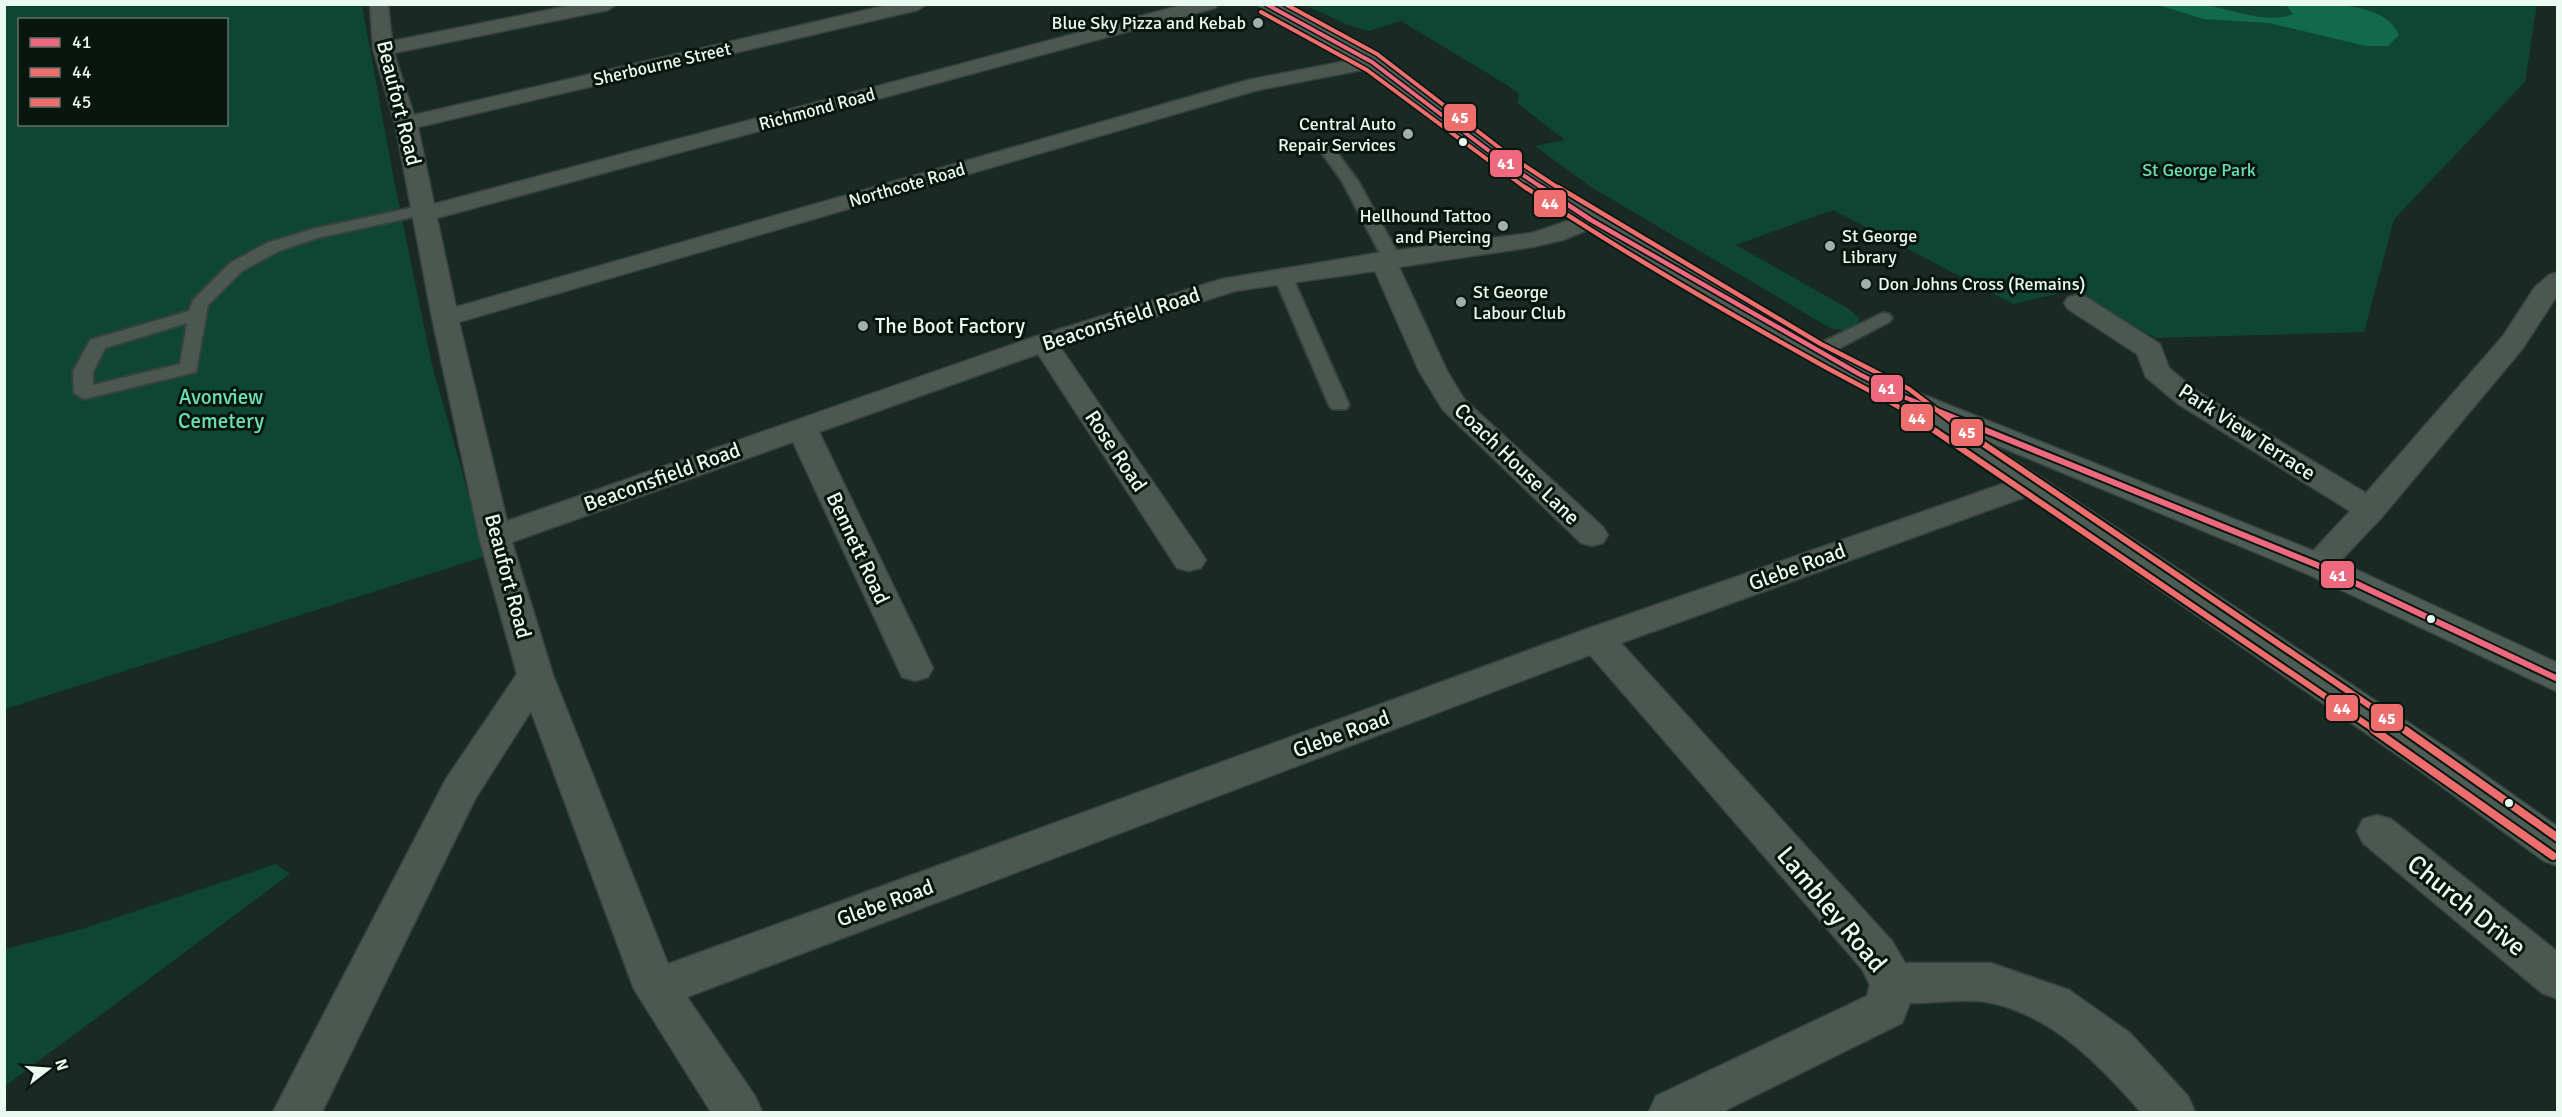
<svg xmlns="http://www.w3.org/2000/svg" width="2562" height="1117" font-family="Signika,sans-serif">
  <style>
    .green { fill: #0f4633; fill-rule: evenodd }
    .water { fill: #126a4d }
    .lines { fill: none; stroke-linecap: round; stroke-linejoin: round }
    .service-casing { stroke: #36433d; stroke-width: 4 }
    .minor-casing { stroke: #36433d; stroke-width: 3 }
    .primary-casing { stroke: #36433d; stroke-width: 3 }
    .service { fill: #4c5752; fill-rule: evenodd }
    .minor { fill: #4c5752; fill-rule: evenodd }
    .primary { fill: #4d5d56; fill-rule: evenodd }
    .bus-1-far2-casing { stroke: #09150f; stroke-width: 7 }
    .bus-1-far1-casing { stroke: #09150f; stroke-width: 8 }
    .bus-1-casing { stroke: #09150f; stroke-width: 10 }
    .bus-2-far3-casing { stroke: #09150f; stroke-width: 7 }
    .bus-2-far2-casing { stroke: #09150f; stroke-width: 8 }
    .bus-2-far1-casing { stroke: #09150f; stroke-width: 10 }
    .bus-2-casing { stroke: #09150f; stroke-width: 12 }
    .bus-3-far3-casing { stroke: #09150f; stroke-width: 7 }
    .bus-3-far2-casing { stroke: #09150f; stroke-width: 8 }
    .bus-3-far1-casing { stroke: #09150f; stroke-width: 10 }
    .bus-3-casing { stroke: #09150f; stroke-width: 12 }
    .bus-1-far2 { stroke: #ef697e; stroke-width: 4 }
    .bus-1-far1 { stroke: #ef697e; stroke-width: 4.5 }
    .bus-1 { stroke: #ef697e; stroke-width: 6 }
    .bus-2-far3 { stroke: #ee6d6d; stroke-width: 4 }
    .bus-2-far2 { stroke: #ee6d6d; stroke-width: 4.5 }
    .bus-2-far1 { stroke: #ee6d6d; stroke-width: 6 }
    .bus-2 { stroke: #ee6d6d; stroke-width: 8 }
    .bus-3-far3 { stroke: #ee6d6d; stroke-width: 4 }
    .bus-3-far2 { stroke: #ee6d6d; stroke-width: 4.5 }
    .bus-3-far1 { stroke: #ee6d6d; stroke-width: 6 }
    .bus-3 { stroke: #ee6d6d; stroke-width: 8 }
    .poi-dot { fill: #a0b1a9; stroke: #09150f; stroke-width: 2 }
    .bus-dot { fill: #e9faf1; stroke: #09150f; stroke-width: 2 }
    .labels { text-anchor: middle; stroke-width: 6; stroke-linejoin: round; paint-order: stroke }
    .far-poi-label { font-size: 18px; fill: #e9faf1; stroke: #09150f; text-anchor: end }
    .far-street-label { font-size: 18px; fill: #e9faf1; stroke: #09150f }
    .far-park-label { font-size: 18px; fill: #6ae0b1; stroke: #09150f }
    .street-label { font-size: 21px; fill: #e9faf1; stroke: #09150f }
    .poi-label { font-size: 21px; fill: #e9faf1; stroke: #09150f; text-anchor: start }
    .park-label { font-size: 21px; fill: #6ae0b1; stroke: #09150f }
    .near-street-label { font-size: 26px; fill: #e9faf1; stroke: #09150f }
    .line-badge { stroke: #09150f; stroke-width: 2 }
    .badge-label { font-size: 16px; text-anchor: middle; font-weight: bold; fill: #fff }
  </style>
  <rect width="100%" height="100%" fill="#192923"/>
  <g class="green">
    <path d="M5 5H362L393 175 432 365 486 556 5 709ZM20 20H226V124H20Z"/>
    <polygon points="1305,5 2537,5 2525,82 2394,219 2364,332 2156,338 2069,291 2013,304 1833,210 1736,245 1849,309 1859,318 1858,325 1845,330 1832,329 1591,187 1535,146 1565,140 1517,103 1519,94 1507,85 1401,21 1369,31 1348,25"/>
    <polygon points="276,864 290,874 5,1086 5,949 79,930"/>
  </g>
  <path class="water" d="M2159 5C2172 4 2184 4 2197 4 2224 6 2267 26 2293 14L2286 5C2319 4 2385 0 2399 35L2388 46H2366L2269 23 2203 19Z"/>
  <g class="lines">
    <g class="service-casing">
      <g id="service">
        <polygon points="1330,148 1335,150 1358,181 1401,259 1398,263 1392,264 1383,259 1342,181 1322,153"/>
        <path d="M425 205 433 210 431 213 317 238 279 251 242 271 208 305 196 372 84 399 74 393 73 372 90 340 189 311 193 300 230 263 267 243 313 229ZM187 323 180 364 93 385V372L105 348Z"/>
        <polygon points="1282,269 1291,274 1349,405 1346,409 1332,409 1329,405 1273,274"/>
        <polygon points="1883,313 1889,314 1892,318 1889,322 1824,356 1817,358 1808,352 1810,348"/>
      </g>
    </g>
    <g class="minor-casing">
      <g id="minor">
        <path d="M370 4H388L392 41 578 4H617L608 10 394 53 414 115 892 4H927L918 10 418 127 434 204 1186 4H1218L1215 8 437 218 456 307 1248 80 1372 56 1379 58 1382 62 1379 66 1372 68 1258 90 459 322 507 521 1034 337 1222 279 1383 252 1532 233 1591 213 1600 215 1603 220 1600 225 1563 240 1532 247 1399 267 1447 371 1464 399 1603 527 1608 535 1603 543 1592 546 1581 543 1443 410 1419 371 1375 271 1235 291 1060 347 1201 552 1206 560 1201 568 1189 571 1177 568 1038 354 819 432 933 668 928 677 915 681 902 677 793 442 512 542 553 675 668 964 1584 630 2028 475 2039 478 2044 485 2039 492 1621 643 1892 941 1905 963H1991L2069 990 2130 1033 2188 1096 2195 1112H2141C2100 1066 2056 1018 1992 1003 1970 998 1934 1003 1910 1003L1902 1023 1722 1112H1649L1656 1096 1867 996 1870 985 1862 969 1590 655 687 997 755 1096 762 1112H711L634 989 531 711 475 799 322 1112H273L446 779 517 674 480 541 432 318 395 123 373 49Z"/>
        <polygon points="2558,272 2558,294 2523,348 2382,517 2329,573 2317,576 2305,573 2300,565 2350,511 2178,404 2146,377 2137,354 2068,309 2064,303 2068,297 2077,295 2086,297 2160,344 2169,368 2198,392 2366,493 2503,336 2535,287 2549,275"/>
        <polygon points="2377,815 2391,819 2558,952 2558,999 2542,993 2363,843 2357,831 2363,819"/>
      </g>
    </g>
    <g class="primary-casing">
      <polygon id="primary" points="1256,4 1280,4 1379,58 1513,158 1600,215 1869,368 1914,391 2329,557 2558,663 2558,692 2305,573 1986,441 2454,753 2558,827 2558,866 2544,861 2426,775 1929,429 1924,423 1928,417 1849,380 1582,225 1497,168 1365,66"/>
    </g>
    <use href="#service" class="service"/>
    <use href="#minor" class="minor"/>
    <use href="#primary" class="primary"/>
    <g class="bus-1-far2-casing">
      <polyline id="bus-1-far2" points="1266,4 1372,62 1505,163 1544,189"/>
    </g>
    <g class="bus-1-far1-casing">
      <polyline id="bus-1-far1" points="1541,187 1591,220 1859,374 1904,397 1979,427"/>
    </g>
    <g class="bus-1-casing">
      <polyline id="bus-1" points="1975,426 2317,565 2558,679"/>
    </g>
    <g class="bus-2-far3-casing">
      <polyline id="bus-2-far3" points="1261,12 1367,70 1527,189"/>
    </g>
    <g class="bus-2-far2-casing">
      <path id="bus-2-far2" d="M1525 187C1617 249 1714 305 1811 359 1851 382 1892 400 1930 427"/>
    </g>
    <g class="bus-2-far1-casing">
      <polyline id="bus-2-far1" points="1928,426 2376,731"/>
    </g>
    <g class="bus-2-casing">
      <polyline id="bus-2" points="2374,730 2553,856"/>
    </g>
    <g class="bus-3-far3-casing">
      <polyline id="bus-3-far3" points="1285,4 1377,54 1510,156 1560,189"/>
    </g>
    <g class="bus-3-far2-casing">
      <polyline id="bus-3-far2" points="1558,187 1821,344 1909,389 1959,427"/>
    </g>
    <g class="bus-3-far1-casing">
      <polyline id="bus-3-far1" points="1957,426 2407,731"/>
    </g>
    <g class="bus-3-casing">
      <polyline id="bus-3" points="2405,730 2558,838"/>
    </g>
    <use href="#bus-1-far2" class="bus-1-far2"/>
    <use href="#bus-1-far1" class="bus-1-far1"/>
    <use href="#bus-1" class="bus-1"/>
    <use href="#bus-2-far3" class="bus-2-far3"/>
    <use href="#bus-2-far2" class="bus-2-far2"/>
    <use href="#bus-2-far1" class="bus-2-far1"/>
    <use href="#bus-2" class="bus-2"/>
    <use href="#bus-3-far3" class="bus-3-far3"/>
    <use href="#bus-3-far2" class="bus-3-far2"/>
    <use href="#bus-3-far1" class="bus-3-far1"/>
    <use href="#bus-3" class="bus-3"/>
  </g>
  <g class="poi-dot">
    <circle cx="1258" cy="23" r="6"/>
    <circle cx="1408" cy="134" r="6"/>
    <circle cx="1503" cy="226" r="6"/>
    <circle cx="1830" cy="246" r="6"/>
    <circle cx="1866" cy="284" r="6"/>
    <circle cx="1461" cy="302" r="6"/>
    <circle cx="863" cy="326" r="6"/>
  </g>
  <g class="bus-dot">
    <circle cx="1463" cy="142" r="5"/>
    <circle cx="2431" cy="619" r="5"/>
    <circle cx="2509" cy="803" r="5"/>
  </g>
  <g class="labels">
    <g class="far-poi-label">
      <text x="1246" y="29">Blue Sky Pizza and Kebab</text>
      <text x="1396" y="130">Central Auto<tspan x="1396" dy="21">Repair Services</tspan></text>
      <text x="1491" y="222">Hellhound Tattoo<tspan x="1491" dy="21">and Piercing</tspan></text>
      <text x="1842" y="242" text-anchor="start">St George<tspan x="1842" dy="21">Library</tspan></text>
      <text x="1878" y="290" text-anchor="start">Don Johns Cross (Remains)</text>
      <text x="1473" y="298" text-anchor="start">St George<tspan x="1473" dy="21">Labour Club</tspan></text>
    </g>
    <g class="far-street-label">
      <text transform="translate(662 64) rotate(-13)" y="6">Sherbourne Street</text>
      <text transform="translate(817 109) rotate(-15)" y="6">Richmond Road</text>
      <text transform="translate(907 185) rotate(-16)" y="6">Northcote Road</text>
    </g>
    <g class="far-park-label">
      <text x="2199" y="176">St George Park</text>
    </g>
    <g class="street-label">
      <text transform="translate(399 103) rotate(76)" y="7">Beaufort Road</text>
      <text transform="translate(1121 319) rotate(-18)" y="7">Beaconsfield Road</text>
      <text transform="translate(2247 432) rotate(33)" y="7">Park View Terrace</text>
      <text transform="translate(1116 451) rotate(56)" y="7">Rose Road</text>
      <text transform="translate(1517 464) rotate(44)" y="7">Coach House Lane</text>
      <text transform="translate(662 477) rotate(-20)" y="7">Beaconsfield Road</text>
      <text transform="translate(858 548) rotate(65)" y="7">Bennett Road</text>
      <text transform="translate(1797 567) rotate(-20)" y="7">Glebe Road</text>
      <text transform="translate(508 576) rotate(75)" y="7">Beaufort Road</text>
      <text transform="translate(1341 734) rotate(-20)" y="7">Glebe Road</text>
      <text transform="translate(885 903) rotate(-20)" y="7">Glebe Road</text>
    </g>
    <g class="poi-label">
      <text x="875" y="333">The Boot Factory</text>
    </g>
    <g class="park-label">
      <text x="221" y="404">Avonview<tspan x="221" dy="24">Cemetery</tspan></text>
    </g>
    <g class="near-street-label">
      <text transform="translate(2467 905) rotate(39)" y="9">Church Drive</text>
      <text transform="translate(1832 909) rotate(50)" y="9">Lambley Road</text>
    </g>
  </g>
  <g class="line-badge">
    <rect x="1443" y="103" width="34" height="29" rx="6" fill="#ee6d6d"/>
    <rect x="1489" y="149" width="34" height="29" rx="6" fill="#ef697e"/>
    <rect x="1533" y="189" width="34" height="29" rx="6" fill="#ee6d6d"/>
    <rect x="1870" y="374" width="34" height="29" rx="6" fill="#ef697e"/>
    <rect x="1900" y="403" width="34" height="29" rx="6" fill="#ee6d6d"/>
    <rect x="1950" y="418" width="34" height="29" rx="6" fill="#ee6d6d"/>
    <rect x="2320" y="560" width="35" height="29" rx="6" fill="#ef697e"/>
    <rect x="2325" y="694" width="34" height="28" rx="6" fill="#ee6d6d"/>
    <rect x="2370" y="703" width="34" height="29" rx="6" fill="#ee6d6d"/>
  </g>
  <g class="badge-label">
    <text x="1460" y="123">45</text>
    <text x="1506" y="169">41</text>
    <text x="1550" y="209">44</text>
    <text x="1887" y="394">41</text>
    <text x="1917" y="424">44</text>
    <text x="1967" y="438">45</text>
    <text x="2338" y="581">41</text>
    <text x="2342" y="714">44</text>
    <text x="2387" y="724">45</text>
  </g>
  <rect width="2562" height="1117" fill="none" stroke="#e9faf1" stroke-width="12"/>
  <rect x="18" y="18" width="210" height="108" fill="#09150f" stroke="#637169" stroke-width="1.5"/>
  <rect x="30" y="38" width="30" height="9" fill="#ef697e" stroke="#637169" stroke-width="1.5"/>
  <text x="72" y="48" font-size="18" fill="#e9faf1">41</text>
  <rect x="30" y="68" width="30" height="9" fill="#ee6d6d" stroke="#637169" stroke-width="1.5"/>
  <text x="72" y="78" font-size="18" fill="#e9faf1">44</text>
  <rect x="30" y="98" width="30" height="9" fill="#ee6d6d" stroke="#637169" stroke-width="1.5"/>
  <text x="72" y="108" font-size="18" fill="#e9faf1">45</text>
  <g transform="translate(48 1069) rotate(73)" stroke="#09150f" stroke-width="4.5" paint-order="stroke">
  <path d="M0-4.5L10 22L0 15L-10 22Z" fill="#e9faf1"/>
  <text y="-9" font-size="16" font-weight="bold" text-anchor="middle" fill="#e9faf1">N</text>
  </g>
</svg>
